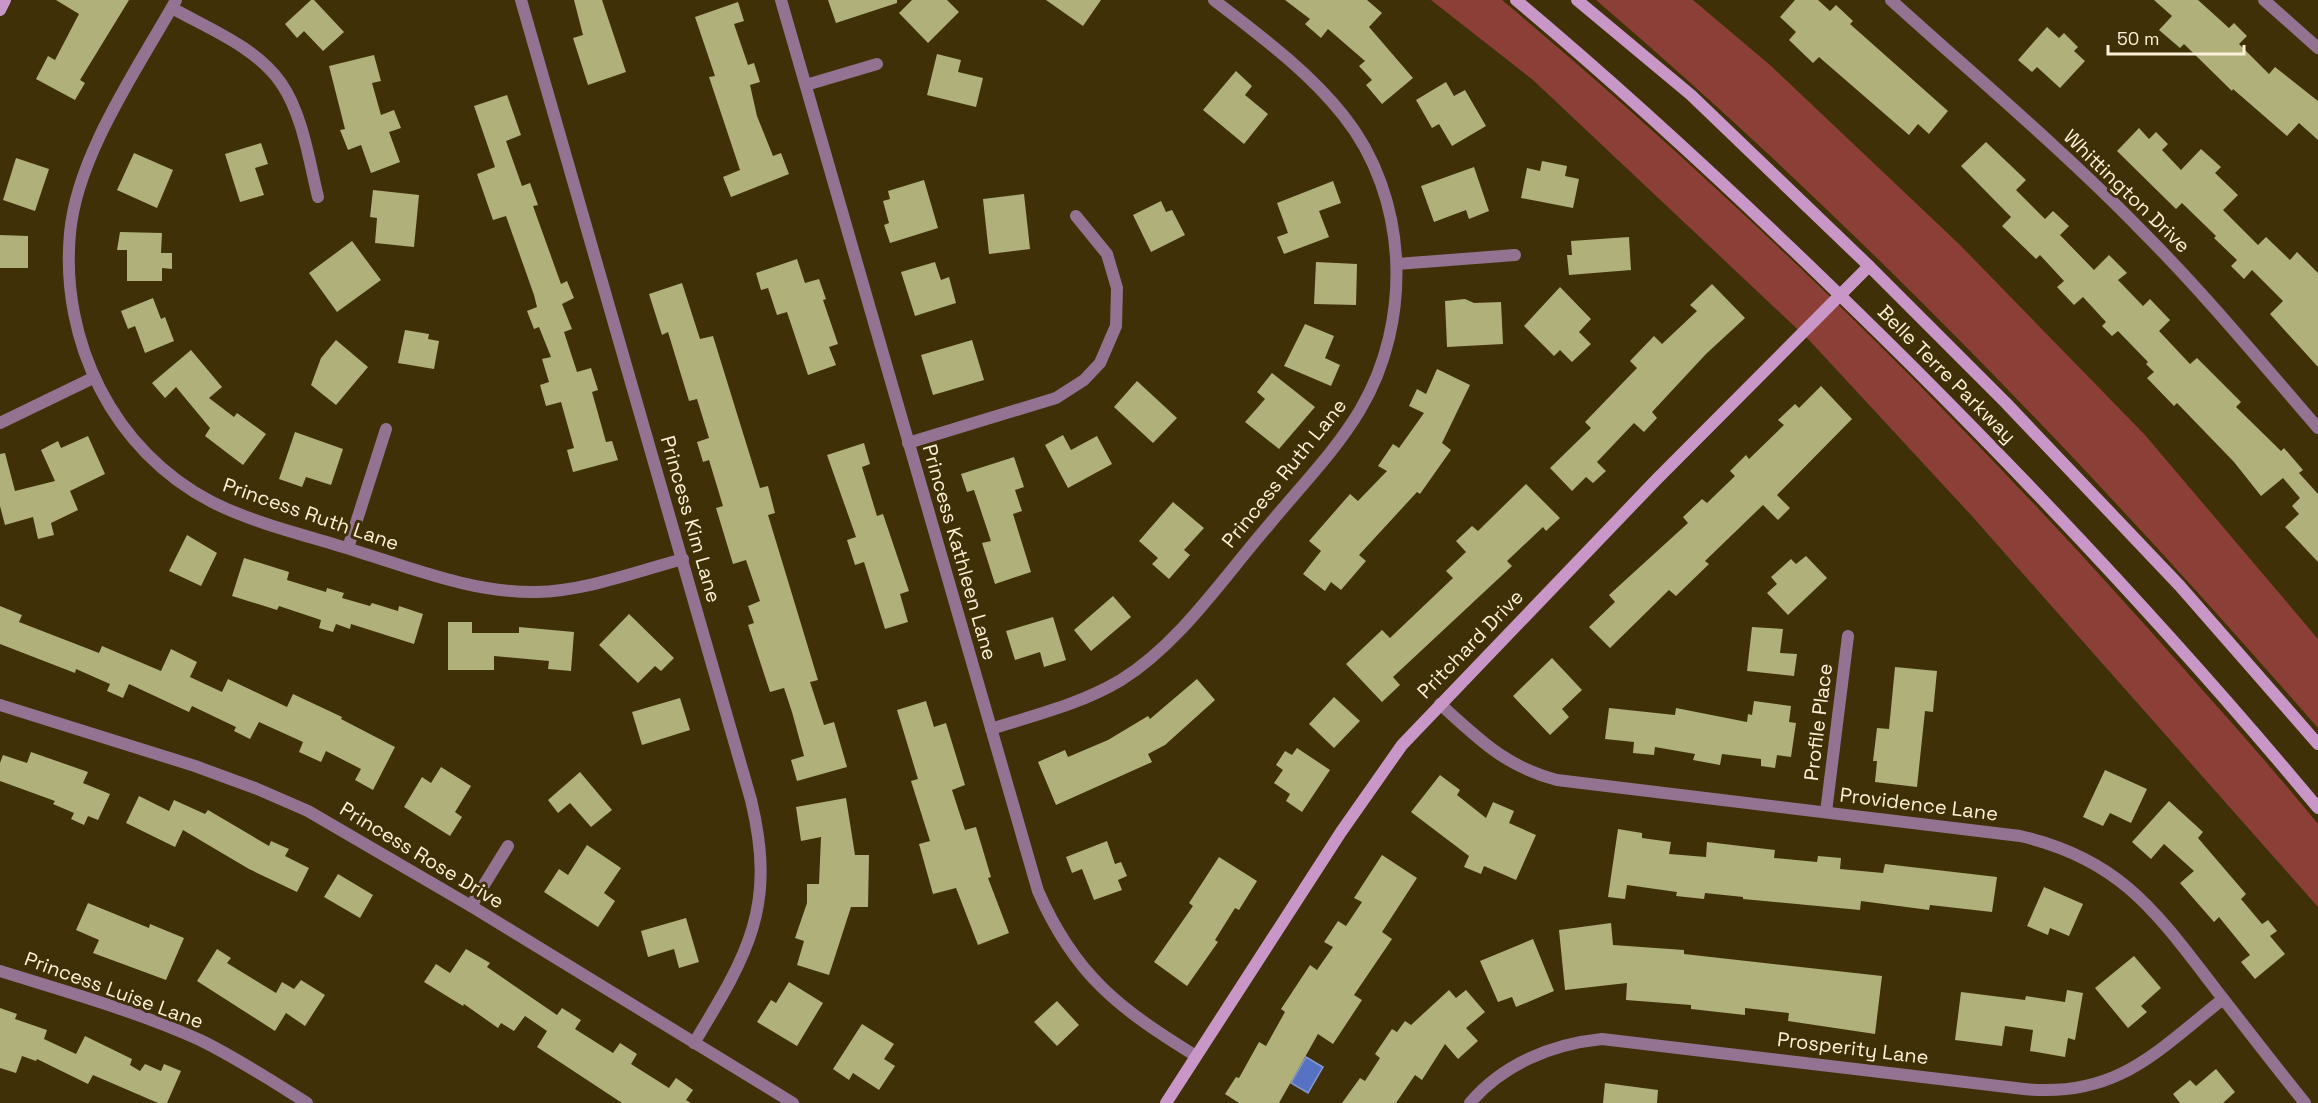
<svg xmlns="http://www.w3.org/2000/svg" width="2318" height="1103" font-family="'Space Grotesk',sans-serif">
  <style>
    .green { fill: #8c3f37 }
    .water { fill: #5672c2; stroke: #8898c8; stroke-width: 1.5 }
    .building { fill: #b0b07a }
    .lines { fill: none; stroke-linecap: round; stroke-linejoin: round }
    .street { stroke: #937391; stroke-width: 12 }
    .secondary { stroke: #c997c7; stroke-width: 12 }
    .labels { text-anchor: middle; stroke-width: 6; stroke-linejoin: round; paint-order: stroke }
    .street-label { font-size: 20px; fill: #fcf1d6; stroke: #3f3008 }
  </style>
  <rect width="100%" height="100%" fill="#3f3008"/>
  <g class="green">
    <path d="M1431 0H1502C1746 205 1974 430 2184 669 2229 720 2275 771 2318 824V907L1971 515 1809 340 1533 80Z"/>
    <path d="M1596 0H1693L1770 65 1960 245 2145 435 2318 639V728C2093 470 1856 223 1596 0Z"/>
  </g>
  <polygon class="water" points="1306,1057 1323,1067 1308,1093 1291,1083"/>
  <g class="building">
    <polygon points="56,0 129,0 80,80 85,83 75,100 36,79 48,56 55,60 79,14"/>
    <polygon points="311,0 314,0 344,32 323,51 304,31 297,38 285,24"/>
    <polygon points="574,0 602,0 626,72 588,85 573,38 583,35"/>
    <polygon points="828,0 897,0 897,3 836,23"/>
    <polygon points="912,0 947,0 959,12 928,43 899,13"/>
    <polygon points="1046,0 1101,0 1083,26"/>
    <polygon points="1285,0 1367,0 1382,13 1369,27 1413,78 1382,104 1366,85 1372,80 1359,66 1365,61 1328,29 1321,38 1305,24 1310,19"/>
    <polygon points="1795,0 1818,0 1830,11 1836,5 1853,21 1850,24 1948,111 1929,134 1918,124 1909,135 1819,57 1813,63 1789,40 1796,32 1780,17"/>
    <polygon points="2154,0 2198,0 2229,28 2234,23 2247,36 2239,44 2269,74 2275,67 2318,101 2318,140 2299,123 2287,136 2233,89 2232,91 2184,44 2180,48 2159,30 2172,16"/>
    <polygon points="738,2 744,21 734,24 748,65 754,63 760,82 750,85 757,116 773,156 781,153 789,174 731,197 723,177 740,170 709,77 715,76 695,17"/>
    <polygon points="2047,27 2059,38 2064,33 2078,47 2074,51 2085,61 2060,88 2037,67 2032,72 2018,60"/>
    <polygon points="937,54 961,60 958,72 983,78 976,107 927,95"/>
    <polygon points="374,55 381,81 372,83 381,115 394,110 401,128 389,132 400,162 371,173 361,145 348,150 340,130 345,129 329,66"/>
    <polygon points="1236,71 1252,86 1245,95 1268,114 1244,144 1203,110"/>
    <polygon points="1446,82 1454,96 1465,90 1486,126 1452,146 1439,124 1432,128 1416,100"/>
    <polygon points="507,95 521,135 506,141 522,186 530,183 538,205 533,206 561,284 567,281 574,298 562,304 572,329 564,332 577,372 591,368 598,390 592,392 606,442 612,441 618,460 573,472 567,450 574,448 561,402 546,406 540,385 549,382 542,359 551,357 539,327 534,329 527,311 537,307 534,295 506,216 493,220 477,174 495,167 474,106"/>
    <polygon points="2139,128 2149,139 2156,132 2168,144 2162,150 2181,170 2201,149 2221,167 2215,173 2238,195 2223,210 2258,245 2266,237 2290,260 2297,252 2318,273 2318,367 2270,314 2283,301 2252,270 2244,279 2231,266 2237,260 2214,238 2216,236 2182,203 2176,209 2117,151"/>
    <polygon points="1986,142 2026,180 2016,190 2045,219 2053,211 2069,226 2060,235 2094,270 2109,255 2127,273 2118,280 2143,306 2150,299 2170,320 2159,331 2190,364 2197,358 2241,402 2236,407 2281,451 2284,448 2303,470 2299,473 2318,494 2318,562 2285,527 2299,514 2292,506 2300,498 2283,478 2261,496 2234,462 2177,403 2174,406 2147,378 2154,372 2146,364 2148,362 2118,331 2112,336 2102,326 2106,322 2083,297 2074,305 2057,287 2064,281 2040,255 2036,259 2002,226 2011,217 1961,166"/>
    <polygon points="261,143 268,164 255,168 264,195 240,202 225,154"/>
    <polygon points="134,153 173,170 157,208 117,190"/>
    <polygon points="16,158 49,169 35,211 3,200"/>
    <polygon points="1542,161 1567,166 1565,176 1579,179 1573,208 1521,198 1527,168 1540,171"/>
    <polygon points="1474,167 1489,211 1469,219 1466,210 1434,222 1421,186"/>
    <polygon points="924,180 938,228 890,243 884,225 889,223 883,201 890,199 888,191"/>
    <polygon points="1333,181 1341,203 1319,211 1329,237 1284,254 1277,237 1288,233 1277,203"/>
    <polygon points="373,190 419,195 414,247 375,243 377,218 370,217"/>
    <polygon points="1024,194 1030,249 989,254 983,199"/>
    <polygon points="1161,201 1166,212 1172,210 1185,235 1151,252 1133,215"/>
    <polygon points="120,232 162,233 161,253 172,253 172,269 162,268 162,281 127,281 127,250 117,250"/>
    <polygon points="0,235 28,236 28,268 0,268"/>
    <polygon points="1629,237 1631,270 1569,275 1567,255 1572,255 1571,241"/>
    <polygon points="352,241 381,280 337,312 309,273"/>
    <polygon points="797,259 805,283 819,279 826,299 823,300 838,344 829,347 836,365 808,375 787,312 777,315 768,288 761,290 756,273"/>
    <polygon points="935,262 941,280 949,277 956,303 915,316 901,272"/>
    <polygon points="1316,262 1357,264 1356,305 1314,304"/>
    <polygon points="682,283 700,339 713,336 760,488 768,486 775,513 768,515 818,680 810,682 824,725 834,722 847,767 797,781 791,760 804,756 792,712 784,688 770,692 748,625 754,623 748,606 760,601 746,560 733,564 716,508 723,506 709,460 703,462 697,442 709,438 697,399 689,401 668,332 662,335 649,294"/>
    <polygon points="1712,284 1745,318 1706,354 1652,412 1657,418 1644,432 1634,423 1597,462 1606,471 1593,483 1586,477 1572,491 1550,468 1591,428 1585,422 1637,368 1630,361 1654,336 1662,344 1697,311 1690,305"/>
    <polygon points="1560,287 1591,319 1579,332 1591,344 1572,362 1560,350 1554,356 1524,326"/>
    <polygon points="153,298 161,319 165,317 174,341 145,353 135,326 128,329 121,311"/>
    <polygon points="1465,299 1474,303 1501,302 1503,344 1447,347 1445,301"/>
    <polygon points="1305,324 1334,336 1325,358 1340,365 1331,386 1284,366"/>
    <polygon points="405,330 429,334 428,339 439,341 434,369 398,363"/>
    <polygon points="336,340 368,367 336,405 311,385 321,358"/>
    <polygon points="972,340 984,380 933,395 921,355"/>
    <polygon points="191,350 222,387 209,398 234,417 237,413 266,434 243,465 205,436 210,428 176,387 165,398 152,383"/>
    <polygon points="1437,369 1470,385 1442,443 1451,450 1420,494 1417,492 1359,555 1366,561 1341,590 1331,582 1325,591 1303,574 1321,551 1309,541 1350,494 1358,501 1387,471 1378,466 1393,444 1399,448 1424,413 1409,406 1417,389 1426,394"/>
    <polygon points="1272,373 1315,407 1279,449 1245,422 1265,399 1257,392"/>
    <polygon points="1137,381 1177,418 1153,443 1114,407"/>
    <polygon points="1821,386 1852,419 1777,495 1790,508 1778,520 1763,505 1705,561 1709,564 1676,596 1669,590 1610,648 1589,627 1615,602 1609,595 1688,523 1683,517 1702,499 1707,503 1735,476 1730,471 1746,455 1749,459 1784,425 1778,420 1795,404 1799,408"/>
    <polygon points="295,432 343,449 331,485 306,477 302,487 279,479"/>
    <polygon points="1063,435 1071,450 1097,436 1112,464 1068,488 1045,445"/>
    <polygon points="88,436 105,474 70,491 78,510 51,523 54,535 38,539 33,517 5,525 0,506 0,454 5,453 15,491 55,481 41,450 58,441 61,448"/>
    <polygon points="864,443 870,464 862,467 877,516 883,514 909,591 900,594 908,622 885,629 864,562 855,565 847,540 856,537 827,455"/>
    <polygon points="1014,457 1024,487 1015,490 1022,511 1013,514 1031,572 995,584 982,543 991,541 974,490 967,492 961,474"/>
    <polygon points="1526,484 1560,518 1546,531 1543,527 1507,561 1512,566 1393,677 1400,685 1382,702 1346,664 1382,630 1390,638 1453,578 1446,571 1466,552 1456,541 1472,526 1478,531"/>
    <polygon points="1173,502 1204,528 1184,550 1190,555 1169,579 1152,564 1158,558 1139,541"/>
    <polygon points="187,535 217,553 201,586 169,571"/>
    <polygon points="1806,556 1827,578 1788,615 1767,593 1777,584 1771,577 1791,559 1796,564"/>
    <polygon points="244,558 289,572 287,580 326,592 327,588 344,593 342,598 370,606 372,603 398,611 399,606 423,614 414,644 351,624 350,629 336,624 333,632 319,628 321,620 279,606 277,610 232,596"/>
    <polygon points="1113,596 1131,617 1091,651 1074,630"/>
    <polygon points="0,606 22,615 19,622 99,653 102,646 161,671 171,649 197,662 190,677 222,692 228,679 287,707 293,694 342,717 341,719 395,747 373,790 355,780 361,769 326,751 321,762 299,752 303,742 259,722 250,739 234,731 236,727 192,706 189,712 129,684 123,698 107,691 110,684 76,669 75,673 0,644"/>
    <polygon points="629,614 674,658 661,671 655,666 638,683 599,645"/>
    <polygon points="1053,617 1066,660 1044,667 1040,652 1015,660 1006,631"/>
    <polygon points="448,622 472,622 472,633 519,633 519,627 574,632 571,671 548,669 549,661 494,656 494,670 448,670"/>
    <polygon points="1752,627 1783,629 1780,653 1797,654 1794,676 1747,671"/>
    <polygon points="1552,658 1582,690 1562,709 1569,717 1550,735 1513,696"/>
    <polygon points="1895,667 1937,671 1933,712 1925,711 1917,787 1875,782 1877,761 1873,761 1877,728 1889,729"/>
    <polygon points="1197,679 1215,700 1165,745 1148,754 1152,762 1056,805 1038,762 1065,750 1068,757 1108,740 1148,716 1150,719"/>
    <polygon points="1334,697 1360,721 1334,748 1309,724"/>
    <polygon points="680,698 690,730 642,745 632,712"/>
    <polygon points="926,701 934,727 946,723 965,785 952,790 965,830 976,827 991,877 988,878 1009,933 978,945 956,888 933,894 919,844 930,841 911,781 918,779 897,710"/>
    <polygon points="1754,701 1791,706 1789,722 1796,723 1791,757 1777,755 1775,768 1761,766 1761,759 1722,754 1720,765 1693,760 1695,754 1655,747 1654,755 1633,753 1634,742 1605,739 1609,708 1675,715 1676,708 1747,722 1748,714 1752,715"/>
    <polygon points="1297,748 1330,770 1302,812 1286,801 1290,794 1274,783 1283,770 1276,765 1285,751 1292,755"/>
    <polygon points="31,752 88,772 83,783 110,794 98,820 88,816 84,825 71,819 74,813 53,804 55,801 0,781 0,763 3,755 27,763"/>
    <polygon points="441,767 471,786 455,812 462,817 450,836 404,807 422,777 431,783"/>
    <polygon points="2105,770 2147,789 2131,823 2110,813 2103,826 2083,817"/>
    <polygon points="580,772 612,810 591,827 570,803 558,813 548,800"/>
    <polygon points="1440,775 1460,790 1457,795 1486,818 1493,802 1514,811 1509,823 1536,835 1516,880 1484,866 1481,874 1464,867 1469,856 1411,812"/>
    <polygon points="139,796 169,811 174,800 205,814 208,810 269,846 271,841 289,849 285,856 309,868 297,892 249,869 183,830 175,847 126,823"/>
    <polygon points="846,798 855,855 869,855 868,907 851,907 829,975 797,965 804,941 795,938 807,903 807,884 819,884 821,837 801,841 796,807"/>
    <polygon points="2169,801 2203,832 2198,838 2246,894 2241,899 2262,924 2268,920 2277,931 2270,936 2285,954 2255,979 2241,962 2250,955 2219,917 2214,922 2180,883 2194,871 2164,844 2151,859 2132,842"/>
    <polygon points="1618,829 1642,833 1642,838 1671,842 1669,854 1706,857 1707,842 1775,850 1774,858 1817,862 1818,856 1841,858 1840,869 1883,873 1885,864 1997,877 1992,912 1930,905 1929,910 1861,901 1860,910 1743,899 1743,897 1705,893 1704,899 1676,896 1677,892 1627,885 1625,899 1608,897"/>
    <polygon points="1107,841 1115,864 1121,862 1127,876 1118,880 1122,890 1094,900 1082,869 1072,873 1066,857"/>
    <polygon points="587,845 621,868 604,893 615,901 598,927 544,892 559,869 568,875"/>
    <polygon points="1382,855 1417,878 1382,932 1392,939 1354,995 1362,1000 1333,1044 1318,1034 1279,1103 1239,1103 1225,1094 1236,1077 1239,1078 1259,1042 1266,1046 1285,1012 1281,1009 1310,965 1317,970 1333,947 1324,942 1338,921 1346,926 1362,902 1354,898"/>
    <polygon points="1219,857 1257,881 1239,910 1235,908 1215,940 1218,942 1187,986 1154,962 1193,906 1189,903"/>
    <polygon points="338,874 373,895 360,918 324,897"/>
    <polygon points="2044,887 2083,904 2069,936 2050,928 2048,935 2027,926"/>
    <polygon points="88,903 149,928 150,924 184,938 166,980 93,953 99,940 76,930"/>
    <polygon points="686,918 699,962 679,968 674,949 648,957 641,931"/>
    <polygon points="1611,923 1613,945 1684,950 1684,954 1882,976 1875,1034 1788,1021 1789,1013 1745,1008 1745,1015 1691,1009 1691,1005 1626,1000 1627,983 1565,990 1559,930"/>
    <polygon points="1533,939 1554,991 1516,1007 1512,997 1498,1002 1480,961"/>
    <polygon points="217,949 231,958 227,963 276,993 282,982 294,989 301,980 325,995 305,1026 286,1013 275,1031 197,981"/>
    <polygon points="466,949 490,963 487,967 557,1015 562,1008 581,1020 575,1029 613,1053 620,1043 637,1054 631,1064 669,1088 676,1078 693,1090 686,1100 691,1103 622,1103 537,1047 547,1031 525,1016 514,1031 501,1023 498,1028 464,1004 463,1006 424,982 436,964 450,973"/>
    <polygon points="2134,956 2161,988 2141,1006 2147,1012 2128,1028 2095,988"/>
    <polygon points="789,982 823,1003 797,1046 757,1022 771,1000 776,1003"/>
    <polygon points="1449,990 1456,998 1466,990 1485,1012 1466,1028 1478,1041 1458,1059 1445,1044 1422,1080 1415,1075 1396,1103 1342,1103 1360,1078 1365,1081 1380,1058 1375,1054 1392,1029 1397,1032 1405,1021 1411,1025"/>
    <polygon points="2067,990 2083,993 2075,1040 2068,1038 2065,1057 2030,1051 2033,1030 2005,1026 2002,1046 1955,1040 1961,992 2025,1000 2026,996 2065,1002"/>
    <polygon points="1057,1001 1079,1025 1057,1046 1034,1022"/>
    <polygon points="0,1008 17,1014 15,1019 47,1030 44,1039 76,1054 85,1036 132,1059 130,1065 140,1071 145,1064 161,1071 164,1064 181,1071 167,1103 158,1103 93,1075 88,1084 37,1059 36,1061 22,1056 16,1073 0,1068"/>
    <polygon points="862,1024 894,1044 884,1059 895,1066 879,1090 853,1073 849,1080 833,1069"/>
    <polygon points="2216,1069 2235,1092 2223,1103 2180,1103 2173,1094 2190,1080 2196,1086"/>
    <polygon points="1605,1083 1658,1090 1657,1103 1603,1103"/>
  </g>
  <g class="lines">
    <g class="street">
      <path d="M176 0C138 68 77 155 70 233 60 341 113 451 212 502 258 525 310 536 359 552 417 570 475 593 536 592 585 591 635 572 683 559"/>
      <path d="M521 0 751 800C777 907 748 954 694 1043"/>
      <path d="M781 0 1038 891C1075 976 1120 1009 1196 1056"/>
      <path d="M1891 0C1975 76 2063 150 2142 231 2204 293 2260 361 2318 428"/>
      <polyline points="2264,0 2318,48"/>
      <path d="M172 8C209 29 256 47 281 83 303 115 309 161 318 197"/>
      <polyline points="806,85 877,64"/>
      <polyline points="1397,264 1515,255"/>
      <polyline points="0,423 93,378"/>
      <polyline points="908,443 1056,398 1084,380 1100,363 1116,326 1117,288 1107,254 1076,216"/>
      <polyline points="348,548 386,429"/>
      <path d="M1440 704C1479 739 1504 766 1557 780L2020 836C2121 859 2157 913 2217 991 2246 1028 2275 1066 2305 1103"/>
      <polyline points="0,705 195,766 255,788 308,811 471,906 793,1103"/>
      <path d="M991 729C1035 715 1081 704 1121 680 1180 643 1223 578 1268 526 1299 488 1335 452 1360 410 1413 321 1409 197 1343 115 1307 70 1259 35 1214 0"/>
      <polyline points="1826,812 1848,636"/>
      <polyline points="471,906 508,846"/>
      <path d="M0 971C67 992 136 1011 200 1040 237 1058 272 1081 307 1103"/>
      <path d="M1470 1103C1503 1064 1552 1044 1602 1039L2024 1089C2117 1098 2156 1052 2223 999"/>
    </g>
    <g class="secondary">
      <path d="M1516 0C1653 115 1784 239 1911 365 2053 507 2190 654 2318 808"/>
      <polyline points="1577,0 1691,95 1869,266 2006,403 2179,585 2318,744"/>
      <polyline points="0,10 5,0"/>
      <polyline points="1166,1103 1341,832 1402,745 1656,480 1869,266"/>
    </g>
  </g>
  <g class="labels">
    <g class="street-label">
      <text transform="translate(2127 191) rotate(44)" y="7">Whittington Drive</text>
      <text transform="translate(1947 374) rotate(45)" y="7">Belle Terre Parkway</text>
      <text transform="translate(1284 473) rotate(-51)" y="7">Princess Ruth Lane</text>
      <text transform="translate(311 514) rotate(19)" y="7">Princess Ruth Lane</text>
      <text transform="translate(691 519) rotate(74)" y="7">Princess Kim Lane</text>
      <text transform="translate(960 552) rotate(74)" y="7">Princess Kathleen Lane</text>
      <text transform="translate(1470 644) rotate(-46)" y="7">Pritchard Drive</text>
      <text transform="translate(1818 722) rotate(-83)" y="7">Profile Place</text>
      <text transform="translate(1919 804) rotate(7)" y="7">Providence Lane</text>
      <text transform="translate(422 855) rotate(31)" y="7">Princess Rose Drive</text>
      <text transform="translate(114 990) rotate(20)" y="7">Princess Luise Lane</text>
      <text transform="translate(1853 1048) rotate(7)" y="7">Prosperity Lane</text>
    </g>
  </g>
  <path d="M2108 45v9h136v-9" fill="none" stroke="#fcf1d6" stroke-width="3"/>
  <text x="2117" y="45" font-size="18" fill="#fcf1d6" stroke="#3f3008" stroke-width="4.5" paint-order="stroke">50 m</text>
</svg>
